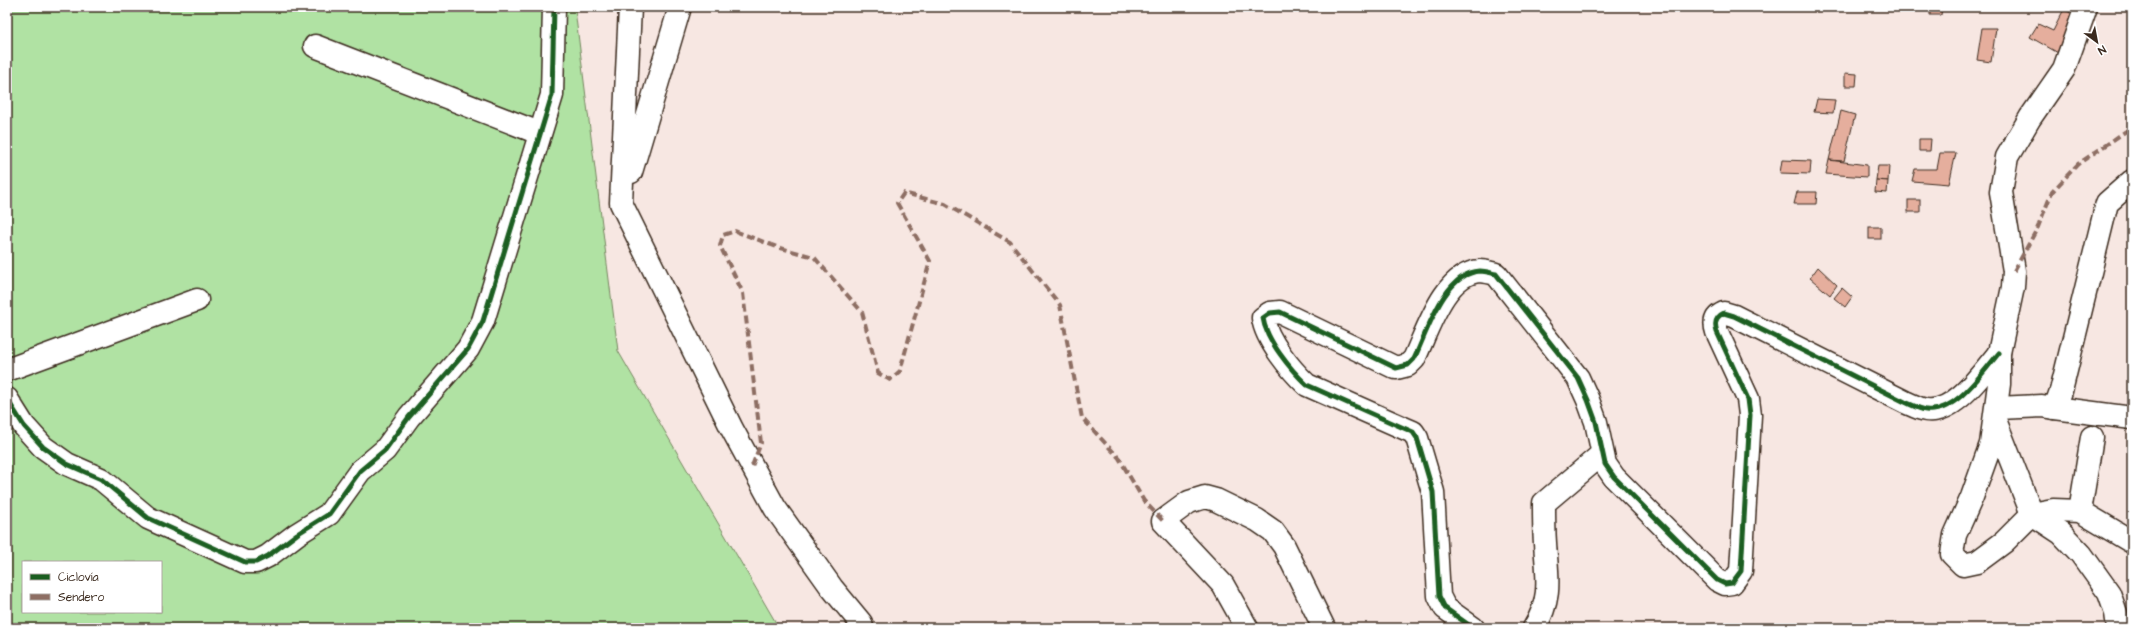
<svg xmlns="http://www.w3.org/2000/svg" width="2139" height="635" font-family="'Architects Daughter',sans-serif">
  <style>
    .green { fill: #b0e2a3; stroke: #768660; fill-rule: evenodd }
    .building { fill: #e5ae9d; stroke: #3b2a1e }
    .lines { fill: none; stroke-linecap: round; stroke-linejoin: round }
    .minor-casing { stroke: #3b2a1e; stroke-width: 25 }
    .minor { stroke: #fff; stroke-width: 22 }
    .quiet { stroke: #8d6e63; stroke-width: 4; stroke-dasharray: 8 4; stroke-linecap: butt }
    .cycleway-casing { stroke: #fff; stroke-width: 8 }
    .cycleway { stroke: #1b5e20; stroke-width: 5 }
  </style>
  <rect width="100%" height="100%" fill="#f7e7e2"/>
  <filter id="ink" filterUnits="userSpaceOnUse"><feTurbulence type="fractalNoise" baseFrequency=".025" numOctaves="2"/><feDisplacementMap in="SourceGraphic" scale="8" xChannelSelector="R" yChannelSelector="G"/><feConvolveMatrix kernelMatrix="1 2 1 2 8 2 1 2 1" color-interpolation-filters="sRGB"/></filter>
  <g filter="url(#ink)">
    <path class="green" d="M7 7H572L575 10 618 351 779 628H7ZM23 562H161V612H23Z"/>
    <g class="building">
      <polygon points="1930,7 1942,7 1941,15 1930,15"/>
      <polygon points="2064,9 2077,17 2060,54 2030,37 2038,24 2053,31"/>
      <polygon points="1982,28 1996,28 1991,62 1977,60"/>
      <polygon points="1845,73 1857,74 1856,86 1845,86"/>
      <polygon points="1817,99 1835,100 1833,113 1814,112"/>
      <polygon points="1841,111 1855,115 1844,161 1829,160"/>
      <polygon points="1919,139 1931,139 1930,151 1919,151"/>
      <polygon points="1940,153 1956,153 1949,184 1912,181 1915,169 1937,169"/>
      <polygon points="1782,160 1811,161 1810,174 1780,173"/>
      <polygon points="1829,160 1867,165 1867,177 1826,174"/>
      <polygon points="1878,166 1889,166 1888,181 1876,180"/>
      <polygon points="1876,180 1888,181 1887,193 1875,192"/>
      <polygon points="1797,192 1817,192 1816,204 1794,204"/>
      <rect x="1908" y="200" width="12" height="12"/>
      <rect x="1869" y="227" width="12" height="12"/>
      <polygon points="1818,267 1837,285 1830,295 1810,278"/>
      <polygon points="1842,288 1852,297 1845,307 1834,298"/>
    </g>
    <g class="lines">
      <g class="minor-casing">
        <g id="minor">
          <polyline points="630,7 621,203 732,429 775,508 832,588 861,623 862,628"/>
          <polyline points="2086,7 2064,69 2030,118 2007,157 2001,192 2014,271 2013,287 1999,353 1999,384 1991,444 1972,497 1955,535 1952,554 1963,565 1977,562 2004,542 2032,514 2053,510 2080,511 2132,542"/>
          <polyline points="315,46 539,133"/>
          <polyline points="631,172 680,7"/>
          <polyline points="7,370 197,300"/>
          <polyline points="7,399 24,426 43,447 67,464 101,479 148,518 245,562 256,562 268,556 297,534 329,514 360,471 385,450 409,417 468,349 483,321 552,95 554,7"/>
          <polyline points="1997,408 2042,406 2055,408 2061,391 2107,203 2132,181"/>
          <polyline points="2055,408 2132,418"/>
          <polyline points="1995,420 2032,514 2061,533 2081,554 2109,593 2116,613 2118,628"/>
          <polyline points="2080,511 2092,437"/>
          <polyline points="1247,628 1223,585 1163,521 1189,502 1205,497 1216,500 1257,520 1273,531 1284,546 1324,628"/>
          <path d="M1473 628 1445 608 1439 596 1433 492 1417 438 1413 432 1406 429 1307 385C1291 370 1266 340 1263 318L1270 313 1280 312 1396 368 1408 365 1414 359C1427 332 1444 273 1480 271 1485 271 1491 273 1496 274L1578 378 1588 400 1596 422 1605 464 1614 477 1717 580 1725 584 1732 583 1741 571 1750 415 1748 399 1717 332C1714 323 1715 317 1724 313L1734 316 1905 402C1912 405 1919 409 1926 410 1955 414 1982 373 1999 353"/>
          <path d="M1534 628C1553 598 1547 576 1545 543 1544 530 1544 516 1544 503L1602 454"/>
        </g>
      </g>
      <use href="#minor" class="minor"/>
      <g class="quiet">
        <polyline points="2014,271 2038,227 2052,192 2078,164 2132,127"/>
        <polyline points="752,466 761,443 743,293 720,246 723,235 735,231 777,247 814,257 862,312 878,373 890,380 900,371 930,261 897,203 904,193 945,204 1010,242 1060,305 1082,418 1119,458 1144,501 1163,521"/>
      </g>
      <g class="cycleway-casing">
        <g id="cycleway">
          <polyline points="7,399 24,426 43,447 67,464 101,479 148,518 245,562 256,562 268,556 297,534 329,514 360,471 385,450 409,417 468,349 483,321 552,95 554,7"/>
          <path d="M1473 628 1445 608 1439 596 1433 492 1417 438 1413 432 1406 429 1307 385C1291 370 1266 340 1263 318L1270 313 1280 312 1396 368 1408 365 1414 359C1427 332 1444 273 1480 271 1485 271 1491 273 1496 274L1578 378 1588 400 1596 422 1605 464 1614 477 1717 580 1725 584 1732 583 1741 571 1750 415 1748 399 1717 332C1714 323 1715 317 1724 313L1734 316 1905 402C1912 405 1919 409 1926 410 1955 414 1982 373 1999 353"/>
        </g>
      </g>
      <use href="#cycleway" class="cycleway"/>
    </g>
  </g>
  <rect width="2139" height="635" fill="none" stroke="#fff" stroke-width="24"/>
  <rect x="12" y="12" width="2115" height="611" fill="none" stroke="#3b2a1e" stroke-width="1.5" filter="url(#ink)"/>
  <rect x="22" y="561" width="140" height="52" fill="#ffffff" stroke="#b1aaa5"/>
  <rect x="30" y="574" width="20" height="6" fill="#1b5e20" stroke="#b1aaa5"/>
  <text x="58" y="581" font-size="12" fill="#3b2a1e">Ciclovía</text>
  <rect x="30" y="594" width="20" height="6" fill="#8d6e63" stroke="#b1aaa5"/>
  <text x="58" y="601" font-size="12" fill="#3b2a1e">Sendero</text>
  <g transform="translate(2097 42) rotate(148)" stroke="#ffffff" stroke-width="3" paint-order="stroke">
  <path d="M0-3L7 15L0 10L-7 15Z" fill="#3b2a1e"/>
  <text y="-6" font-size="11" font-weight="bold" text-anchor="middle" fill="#3b2a1e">N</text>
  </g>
</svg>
